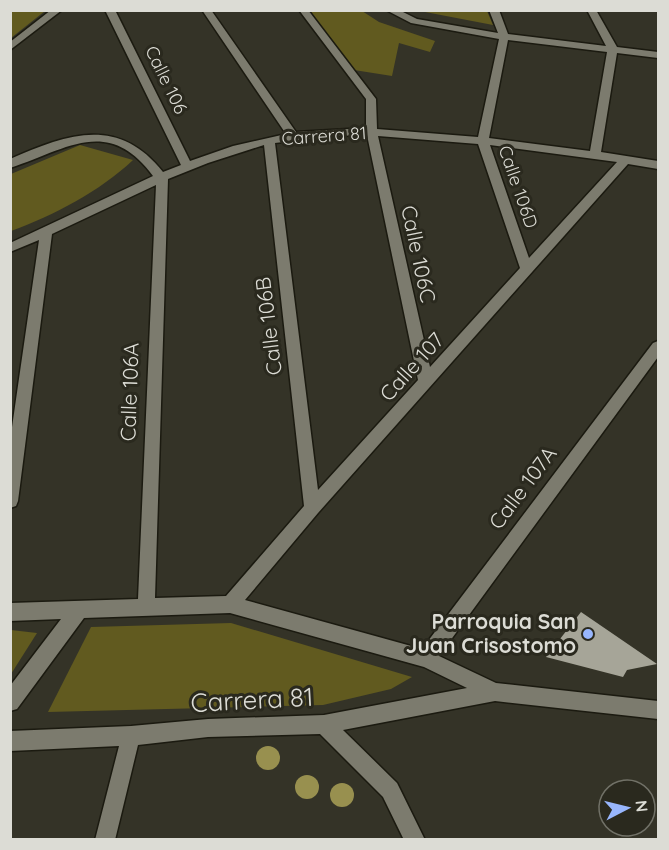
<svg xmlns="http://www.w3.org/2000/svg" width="669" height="850" font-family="Quicksand,sans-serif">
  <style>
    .green { fill: #615a1f }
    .building { fill: #a6a598 }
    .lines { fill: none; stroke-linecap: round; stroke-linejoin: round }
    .minor-casing { stroke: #1b1a10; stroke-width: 3 }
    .minor { fill: #7c7b6e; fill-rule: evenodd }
    .tree { fill: #98904f }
    .poi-dot { fill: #98b6fd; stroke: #2a291e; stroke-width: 2 }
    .labels { text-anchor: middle; stroke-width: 6; stroke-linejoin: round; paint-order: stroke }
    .far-street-label { font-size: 18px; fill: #dcdcd5; stroke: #2a291e }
    .street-label { font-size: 21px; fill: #dcdcd5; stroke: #2a291e }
    .poi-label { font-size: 21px; font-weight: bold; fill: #dcdcd5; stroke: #2a291e; text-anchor: end }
    .near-street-label { font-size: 26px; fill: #dcdcd5; stroke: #2a291e }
  </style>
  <rect width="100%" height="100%" fill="#343327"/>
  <g class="green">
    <polygon points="11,10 45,10 45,11 11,38"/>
    <polygon points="310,11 362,11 379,22 435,41 430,52 399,43 392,76 354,70"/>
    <polygon points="420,11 487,11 493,25"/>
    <path d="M80 145 133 160C99 192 54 215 11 231V174Z"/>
    <polygon points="231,623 412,677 391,689 323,705 48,712 91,627"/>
    <polygon points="11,630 37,633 11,674 10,630"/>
  </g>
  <polygon class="building" points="581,612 657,664 627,670 623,677 546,657"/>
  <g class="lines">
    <g class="minor-casing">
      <g id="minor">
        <polygon points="51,10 62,10 10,50 10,42"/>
        <path d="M105 10H115L190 161 233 146 286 134 202 10H211L296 132 366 128V99L299 10H308L376 99 377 129 478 137 499 39 411 23 386 10H399L417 19 498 33 489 10H499L508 34 606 46 587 10H596L617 47 658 52V58L617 53 601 152 658 161V169L628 164 318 513 245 600 422 649 653 343 658 341V357L439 656 496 683 658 701V719L495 701 343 730 397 783 425 840H404L383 797 320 734 208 737 138 745 115 840H95L119 746 10 751V731L131 726 208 719 324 715 467 688 424 667 230 613 84 618 17 709 10 711V686L61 619 10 621V603L138 599 156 185 52 234 18 501 16 506 10 508V441L39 240 10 252V243L153 176C108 115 66 150 10 168V159C67 134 118 115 163 172L181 165ZM508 40 607 52 590 151 489 138ZM367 135 418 380 318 490 275 143 333 136ZM378 136 478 144 520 268 430 367ZM264 145 304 506 226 596 155 598 168 179 208 163ZM490 145 617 162 529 258Z"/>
      </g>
    </g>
    <use href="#minor" class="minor"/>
  </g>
  <g class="tree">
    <circle cx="268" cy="758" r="12"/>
    <circle cx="307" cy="787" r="12"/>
    <circle cx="342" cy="795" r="12"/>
  </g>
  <circle class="poi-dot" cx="588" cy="634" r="6"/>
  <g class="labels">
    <g class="far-street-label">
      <text transform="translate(166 80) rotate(64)" y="6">Calle 106</text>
      <text transform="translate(324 136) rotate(-4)" y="6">Carrera 81</text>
      <text transform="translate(518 187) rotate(71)" y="6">Calle 106D</text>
    </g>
    <g class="street-label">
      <text transform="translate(418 254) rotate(78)" y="7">Calle 106C</text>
      <text transform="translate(269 326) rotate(-97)" y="7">Calle 106B</text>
      <text transform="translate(412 367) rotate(-48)" y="7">Calle 107</text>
      <text transform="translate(130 392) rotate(-88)" y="7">Calle 106A</text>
      <text transform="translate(523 488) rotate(-53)" y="7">Calle 107A</text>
    </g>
    <g class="poi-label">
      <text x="576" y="629">Parroquia San<tspan x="576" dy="24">Juan Crisostomo</tspan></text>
    </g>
    <g class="near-street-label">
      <text transform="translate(252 700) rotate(-3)" y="9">Carrera 81</text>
    </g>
  </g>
  <rect width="669" height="850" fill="none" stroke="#dcdcd5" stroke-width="24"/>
  <g transform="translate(627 808) rotate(83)"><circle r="28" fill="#2a291e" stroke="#717167" stroke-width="1.5"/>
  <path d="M0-4.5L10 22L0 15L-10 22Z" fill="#98b6fd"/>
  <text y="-9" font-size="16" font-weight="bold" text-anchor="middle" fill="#dcdcd5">N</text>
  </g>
</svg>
